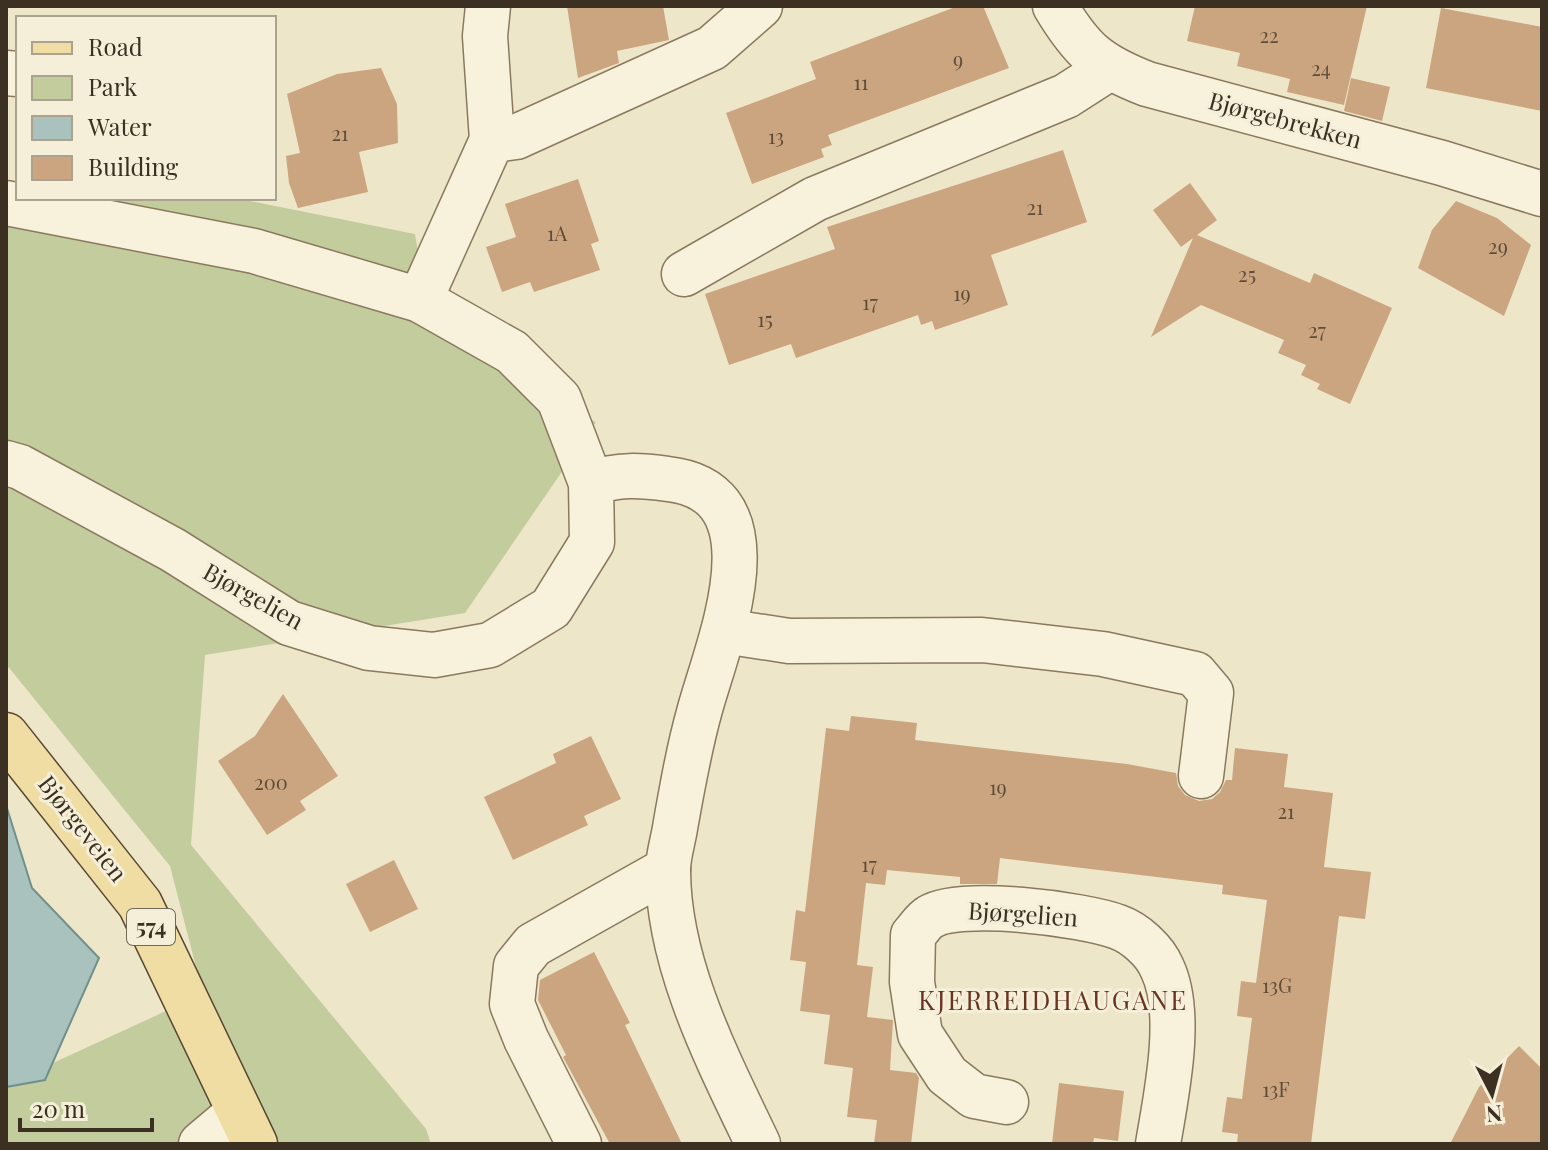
<svg xmlns="http://www.w3.org/2000/svg" width="1548" height="1150" font-family="'Playfair Display',serif">
  <style>
    .green { fill: #c3cc9d }
    .water { fill: #aac2bd; stroke: #70918b; stroke-width: 2 }
    .building { fill: #cba580 }
    .lines { fill: none; stroke-linecap: round; stroke-linejoin: round }
    .minor-casing { stroke: #8a795e; stroke-width: 47 }
    .major-casing { stroke: #584732; stroke-width: 47 }
    .minor { stroke: #f8f2dd; stroke-width: 44 }
    .major { stroke: #efdda3; stroke-width: 44 }
    .labels { text-anchor: middle; stroke-width: 6; stroke-linejoin: round; paint-order: stroke }
    .number-label { font-size: 20px; fill: #5f4d39 }
    .shield { fill: #f5efd9; stroke: #736958; stroke-width: 2 }
    .shield-label { font-size: 22px; font-weight: bold; fill: #3b3021 }
    .street-label { font-size: 24px; fill: #3b3021; stroke: #f5efd9 }
    .neighbourhood-label { font-size: 26px; letter-spacing: 2px; fill: #673521; stroke: #f5efd9 }
  </style>
  <rect width="100%" height="100%" fill="#eee6c9"/>
  <polygon class="green" points="6,188 18,198 235,198 415,234 430,325 556,403 596,422 465,613 205,655 191,845 426,1129 431,1144 6,1144 6,1087 45,1080 53,1063 203,994 170,866 6,664"/>
  <polygon class="water" points="6,805 32,888 99,958 45,1080 6,1087"/>
  <g class="building">
    <polygon points="567,6 663,6 669,40 617,51 619,63 578,78"/>
    <polygon points="958,6 983,6 1009,68 828,135 832,145 821,149 824,157 752,184 726,113 816,79 810,62"/>
    <polygon points="1195,6 1367,6 1344,105 1287,92 1290,79 1237,66 1240,53 1187,41"/>
    <polygon points="1441,8 1542,27 1542,111 1426,88"/>
    <polygon points="381,68 397,104 398,143 359,152 368,192 298,208 289,183 286,156 300,153 287,94 337,74"/>
    <polygon points="1351,78 1390,87 1382,121 1344,111"/>
    <polygon points="1063,150 1087,222 991,255 1008,305 935,330 932,321 921,325 918,315 796,358 791,344 729,365 705,294 835,249 827,227"/>
    <polygon points="578,179 599,241 591,244 600,270 534,292 530,282 502,292 486,247 516,237 505,204"/>
    <polygon points="1190,183 1217,220 1197,235 1310,283 1314,273 1392,308 1350,404 1317,389 1320,384 1301,375 1306,365 1278,353 1284,340 1201,305 1151,337 1193,238 1181,247 1153,210"/>
    <polygon points="1456,201 1497,218 1531,245 1504,316 1418,268 1432,230"/>
    <polygon points="283,694 338,776 300,801 306,810 267,835 218,761 255,736"/>
    <polygon points="851,716 917,723 915,740 1127,764 1176,773 1178,786 1185,795 1199,801 1212,799 1220,792 1226,780 1232,780 1235,748 1288,754 1284,787 1333,793 1324,867 1371,872 1365,919 1339,916 1311,1144 1237,1144 1238,1134 1222,1132 1227,1097 1242,1099 1252,1018 1237,1016 1241,981 1256,983 1267,900 1222,894 1223,885 1000,858 997,884 960,884 960,877 887,870 885,885 866,883 857,965 873,967 867,1017 893,1020 890,1070 916,1073 919,1078 911,1144 874,1144 877,1120 847,1117 853,1068 824,1064 830,1015 800,1011 806,962 790,960 796,910 805,912 826,728 849,731"/>
    <polygon points="591,736 621,799 584,816 588,825 513,860 484,797 556,763 553,754"/>
    <polygon points="394,860 418,909 370,932 346,884"/>
    <polygon points="594,952 630,1023 625,1025 682,1144 610,1144 563,1057 566,1055 538,1000 540,980"/>
    <polygon points="1519,1046 1542,1069 1542,1144 1450,1144 1479,1087"/>
    <polygon points="1059,1083 1124,1091 1118,1141 1094,1138 1093,1144 1052,1144"/>
  </g>
  <g class="lines">
    <g class="minor-casing">
      <g id="minor">
        <path d="M1055 6C1082 51 1098 65 1147 84L1442 163 1542 194"/>
        <polyline points="6,73 18,74"/>
        <polyline points="492,140 516,137 712,48 760,6"/>
        <polyline points="6,203 254,251 420,300 512,352 559,399 591,483 592,542 551,608 490,645 434,655 369,648 289,623 173,550 20,467 6,463"/>
        <polyline points="684,274 815,199 1066,96 1108,69"/>
        <polyline points="420,300 492,140 485,36 488,6"/>
        <path d="M591 483C619 474 639 475 668 479 783 492 718 643 700 709 689 748 682 788 675 828 673 841 668 856 668 870 668 965 718 1060 758 1144"/>
        <polyline points="724,631 789,641 982,640 1103,654 1195,674 1211,693 1201,776"/>
        <path d="M1006 1102 974 1096 947 1075 920 1034 912 982 913 935C918 930 923 921 930 917 959 898 1084 914 1118 927 1135 933 1155 951 1162 968 1184 1013 1166 1096 1158 1144"/>
        <polyline points="201,1144 239,1112"/>
        <polyline points="579,1144 526,1039 512,1004 516,966 533,945 668,869"/>
      </g>
    </g>
    <g class="major-casing">
      <polyline id="major" points="6,735 140,904 255,1144"/>
    </g>
    <use href="#minor" class="minor"/>
    <use href="#major" class="major"/>
  </g>
  <g class="labels">
    <g class="number-label">
      <text x="1269" y="43">22</text>
      <text x="958" y="67">9</text>
      <text x="1321" y="76">24</text>
      <text x="861" y="90">11</text>
      <text x="340" y="141">21</text>
      <text x="776" y="144">13</text>
      <text x="1035" y="215">21</text>
      <text x="557" y="241">1A</text>
      <text x="1498" y="254">29</text>
      <text x="1247" y="282">25</text>
      <text x="962" y="301">19</text>
      <text x="870" y="310">17</text>
      <text x="765" y="327">15</text>
      <text x="1317" y="338">27</text>
      <text x="271" y="790">200</text>
      <text x="998" y="795">19</text>
      <text x="1286" y="819">21</text>
      <text x="869" y="872">17</text>
      <text x="1277" y="993">13G</text>
      <text x="1276" y="1097">13F</text>
    </g>
    <rect class="shield" x="127" y="909" width="48" height="36" rx="6"/>
    <g class="shield-label">
      <text x="151" y="935">574</text>
    </g>
    <g class="street-label">
      <text transform="translate(1285 121) rotate(15)" y="8">Bjørgebrekken</text>
      <text transform="translate(253 597) rotate(29)" y="8">Bjørgelien</text>
      <text transform="translate(82 829) rotate(52)" y="8">Bjørgeveien</text>
      <text transform="translate(1023 915) rotate(4)" y="8">Bjørgelien</text>
    </g>
    <g class="neighbourhood-label">
      <text x="1053" y="1010">KJERREIDHAUGANE</text>
    </g>
  </g>
  <rect width="1548" height="1150" fill="none" stroke="#3b3021" stroke-width="16"/>
  <rect x="16" y="16" width="260" height="184" fill="#f5efd9" stroke="#aba38f" stroke-width="2"/>
  <rect x="32" y="42" width="40" height="12" fill="#efdda3" stroke="#aba38f" stroke-width="2"/>
  <text x="88" y="56" font-size="24" fill="#3b3021">Road</text>
  <rect x="32" y="76" width="40" height="24" fill="#c3cc9d" stroke="#aba38f" stroke-width="2"/>
  <text x="88" y="96" font-size="24" fill="#3b3021">Park</text>
  <rect x="32" y="116" width="40" height="24" fill="#aac2bd" stroke="#aba38f" stroke-width="2"/>
  <text x="88" y="136" font-size="24" fill="#3b3021">Water</text>
  <rect x="32" y="156" width="40" height="24" fill="#cba580" stroke="#aba38f" stroke-width="2"/>
  <text x="88" y="176" font-size="24" fill="#3b3021">Building</text>
  <g transform="translate(1492 1094) rotate(174)" stroke="#f5efd9" stroke-width="6" paint-order="stroke">
  <path d="M0-6L14 30L0 20L-14 30Z" fill="#3b3021"/>
  <text y="-12" font-size="22" font-weight="bold" text-anchor="middle" fill="#3b3021">N</text>
  </g>
  <path d="M20 1118v12h132v-12" fill="none" stroke="#3b3021" stroke-width="4"/>
  <text x="32" y="1118" font-size="24" fill="#3b3021" stroke="#f5efd9" stroke-width="6" paint-order="stroke">20 m</text>
</svg>
